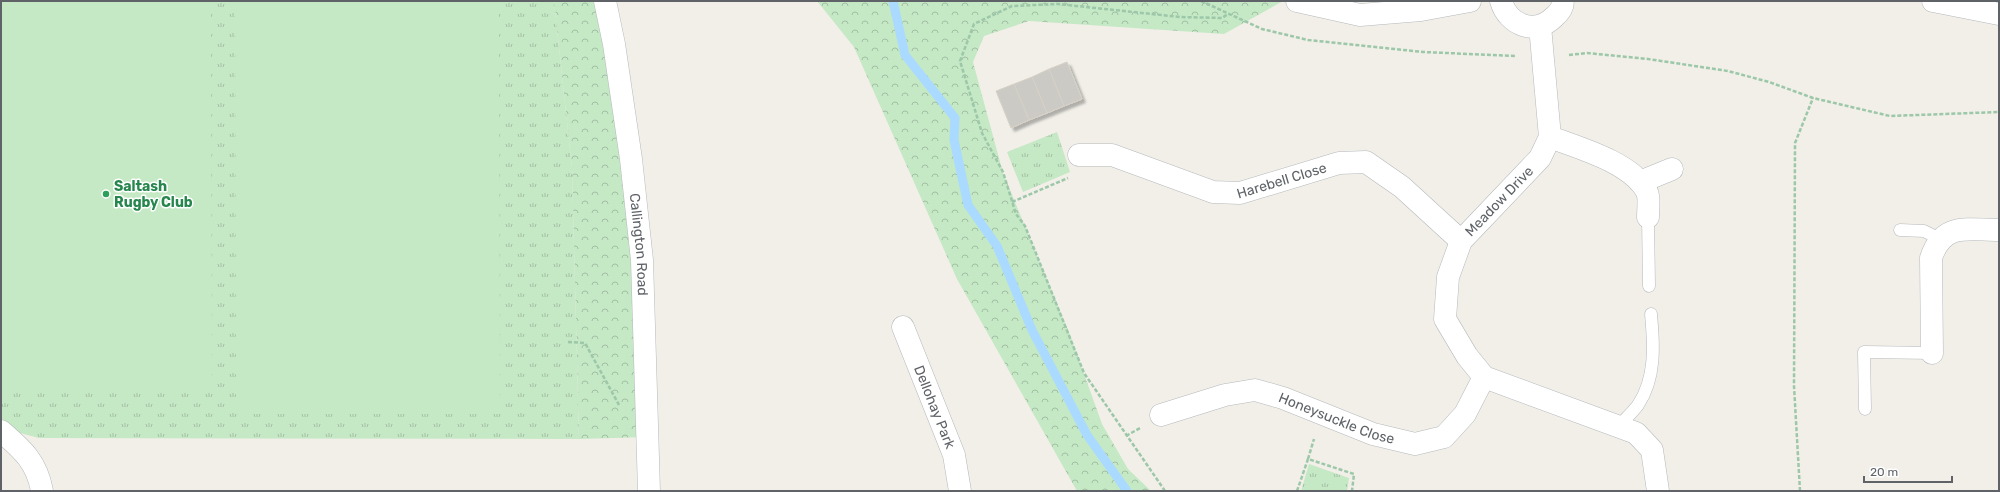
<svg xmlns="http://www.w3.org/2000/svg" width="2000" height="492" font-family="Rubik,sans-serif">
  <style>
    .forest { fill: url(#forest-crowns) }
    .park { fill: url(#park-tufts) }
    .garden { fill: #c5e8c5 }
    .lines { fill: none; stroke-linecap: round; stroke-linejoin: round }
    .stream { stroke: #aadaff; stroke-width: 9 }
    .building { fill: #cccac5; stroke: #d6d1c6; filter: url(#shadow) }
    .lane-casing { stroke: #b5b8bc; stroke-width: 13 }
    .street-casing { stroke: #b5b8bc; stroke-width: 23 }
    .secondary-casing { stroke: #b6babf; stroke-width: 23 }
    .path { stroke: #9cc7a9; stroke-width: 2.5; stroke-dasharray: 4 2; stroke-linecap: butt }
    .lane { stroke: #fff; stroke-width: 12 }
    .street { stroke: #fff; stroke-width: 22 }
    .secondary { stroke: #fff; stroke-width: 22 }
    .leisure-dot { fill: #2e9e5b; stroke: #fff; stroke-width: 1.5 }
    .labels { text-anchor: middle; stroke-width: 3; stroke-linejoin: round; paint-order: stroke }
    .street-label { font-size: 14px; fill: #5f6368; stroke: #fff }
    .leisure-label { font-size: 14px; font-weight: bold; fill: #27864d; stroke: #fff; text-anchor: start }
  </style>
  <defs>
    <pattern id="forest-crowns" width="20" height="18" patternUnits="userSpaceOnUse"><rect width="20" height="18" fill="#c5e8c5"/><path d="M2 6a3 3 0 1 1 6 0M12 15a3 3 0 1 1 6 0" fill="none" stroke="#a3c0a4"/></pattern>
    <pattern id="park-tufts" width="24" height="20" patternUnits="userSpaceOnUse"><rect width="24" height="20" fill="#c5e8c5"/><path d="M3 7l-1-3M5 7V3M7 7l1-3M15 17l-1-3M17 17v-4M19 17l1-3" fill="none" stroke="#a3c0a4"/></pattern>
    <filter id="shadow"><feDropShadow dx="3.5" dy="3.5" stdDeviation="1" flood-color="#0004"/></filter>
  </defs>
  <rect width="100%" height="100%" fill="#f1efe8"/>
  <g class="forest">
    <polygon points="554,1 605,1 614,44 647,437 579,439 572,168"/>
    <polygon points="817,1 1283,1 1224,34 1029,21 984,36 973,62 1003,173 1070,335 1102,424 1128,469 1151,491 1077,491 957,279 854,47"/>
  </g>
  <g class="park">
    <polygon points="1,1 554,1 572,168 579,439 39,438 1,428"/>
    <polygon points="1057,132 1070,172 1023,192 1007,152"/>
    <polygon points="1309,464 1349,478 1347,491 1301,491"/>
  </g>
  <g class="garden">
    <polygon points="1,1 211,1 212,388 1,388"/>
    <polygon points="235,1 499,1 500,414 236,414"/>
  </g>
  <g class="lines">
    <polyline class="stream" points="893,1 905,55 955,118 954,140 968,205 997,246 1032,330 1087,435 1127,491"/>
  </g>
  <g class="building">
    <polygon points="1067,62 1082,99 1064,106 1049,69"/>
    <polygon points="1049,69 1064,106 1047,113 1032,77"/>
    <polygon points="1032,77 1047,113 1029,120 1014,84"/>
    <polygon points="1014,84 1029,120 1011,128 996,91"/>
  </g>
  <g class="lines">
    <g class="lane-casing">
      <g id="lane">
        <polyline points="1648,217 1649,286"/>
        <polyline points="1900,230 1924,231 1940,239"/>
        <polyline points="1865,409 1864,352 1932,353"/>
        <path d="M1619 426C1625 419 1633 412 1638 405 1656 378 1654 345 1651 314"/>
      </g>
    </g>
    <g class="street-casing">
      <g id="street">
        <polyline points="1297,1 1360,15 1421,10 1470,1"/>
        <path d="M1501 1C1508 25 1535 36 1554 17 1559 13 1563 8 1563 1"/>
        <polyline points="1933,1 1999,14"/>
        <polyline points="1540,26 1550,137 1540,158 1461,241 1448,277 1445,319 1467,356 1484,377 1636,433 1652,450 1658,491"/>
        <path d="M1550 137C1579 148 1630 162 1646 190 1650 196 1648 210 1648 217"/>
        <path id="s1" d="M1079 155H1112L1213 192 1240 193 1339 163 1366 162 1402 187 1461 241"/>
        <polyline points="1640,182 1672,169"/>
        <path id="s2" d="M903 327 954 455 960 491"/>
        <path d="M1932 353 1931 258C1943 222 1967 230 1999 230"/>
        <path id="s3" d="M1161 415 1225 395 1255 390 1283 398 1373 434 1415 444 1444 437 1465 414 1484 377"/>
        <path d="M1 431C22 449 37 462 42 491"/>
      </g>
    </g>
    <g class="secondary-casing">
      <g id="secondary">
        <path id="s4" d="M605 1 614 44 631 159 642 260 649 491"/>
      </g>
    </g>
    <g class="path">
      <polyline points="1201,1 1262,29 1308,40 1423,52 1516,56"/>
      <polyline points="1569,55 1587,53 1648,59 1728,71 1769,82 1813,98 1890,116 1999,112"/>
      <polyline points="1012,202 1068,178"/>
      <polyline points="568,342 585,343 619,405"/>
      <polyline points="1126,436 1140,428"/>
      <polyline points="1308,459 1314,439"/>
      <polyline points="1165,491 1084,373 1025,226 1016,214 1003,172 982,133 960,61 974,24 1012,6 1058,4 1180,17 1222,18 1228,14"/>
      <polyline points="1297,491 1308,459 1354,474 1352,491"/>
      <polyline points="1800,491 1794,386 1795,143 1813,98"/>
    </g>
    <use href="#lane" class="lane"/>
    <use href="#street" class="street"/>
    <use href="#secondary" class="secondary"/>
  </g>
  <circle class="leisure-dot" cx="106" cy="194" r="4"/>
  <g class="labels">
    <g class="street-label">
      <text dy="5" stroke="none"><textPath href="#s1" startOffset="211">Harebell Close</textPath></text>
      <text transform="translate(1499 201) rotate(-46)" y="5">Meadow Drive</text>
      <text dy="5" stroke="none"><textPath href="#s4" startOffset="246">Callington Road</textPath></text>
      <text dy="5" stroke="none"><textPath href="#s2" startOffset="86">Dellohay Park</textPath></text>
      <text dy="5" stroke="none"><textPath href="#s3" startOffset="184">Honeysuckle Close</textPath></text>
    </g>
    <g class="leisure-label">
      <text x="114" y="191">Saltash<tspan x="114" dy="16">Rugby Club</tspan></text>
    </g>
  </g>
  <rect width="2000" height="492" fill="none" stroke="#5f6368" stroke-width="4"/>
  <path d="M1864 476v6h88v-6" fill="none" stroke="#5f6368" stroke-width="2"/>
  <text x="1870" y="476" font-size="12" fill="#5f6368" stroke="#ffffff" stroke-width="3" paint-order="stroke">20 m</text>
</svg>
